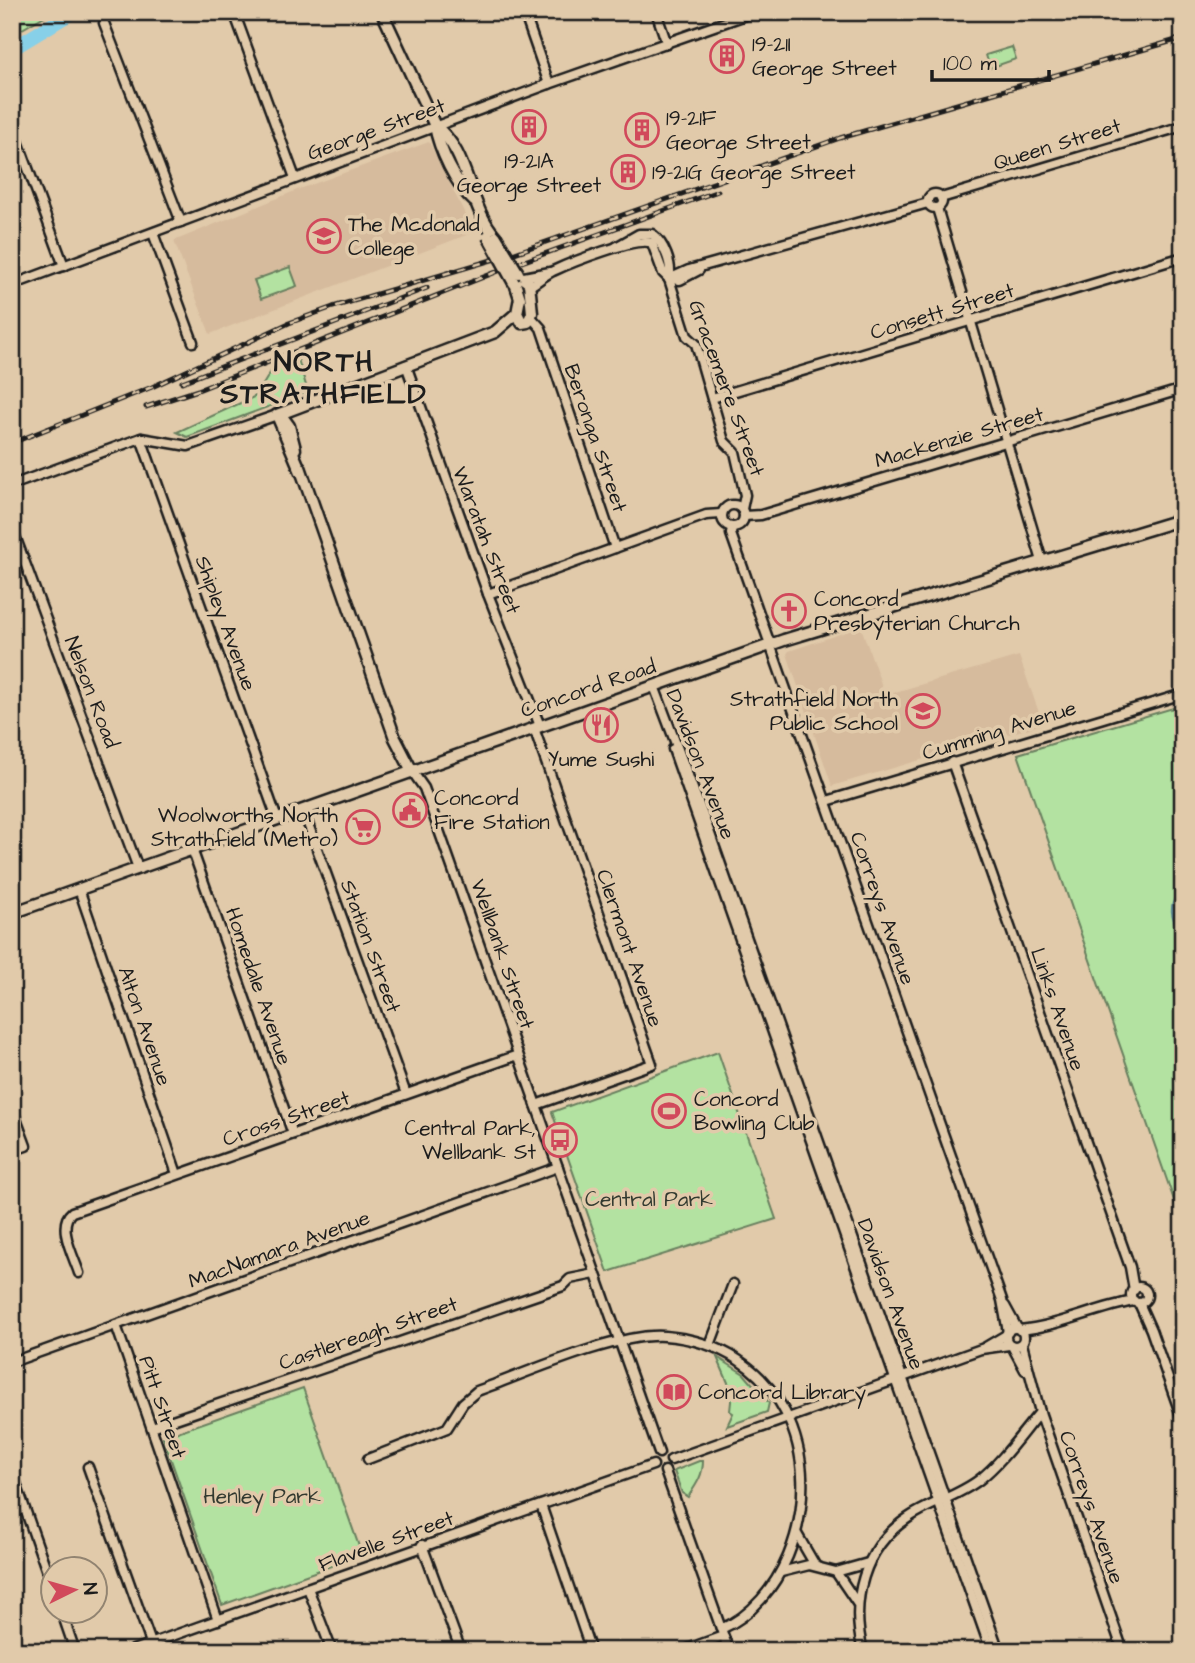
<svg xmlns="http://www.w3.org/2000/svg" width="1195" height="1663" font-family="'Architects Daughter',sans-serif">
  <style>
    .built { fill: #d6bb9d }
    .green { fill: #b3e2a1; stroke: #687f5e; stroke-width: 2 }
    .water { fill: #87d0e8; stroke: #5c8896; stroke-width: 2 }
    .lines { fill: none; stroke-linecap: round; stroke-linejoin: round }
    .river { stroke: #87d0e8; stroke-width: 14 }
    .minor-casing { stroke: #1c1c1c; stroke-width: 13 }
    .major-casing { stroke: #1c1c1c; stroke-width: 15 }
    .minor { stroke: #e1caaa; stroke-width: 8 }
    .major { stroke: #e1caaa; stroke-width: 10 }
    .rail-casing { stroke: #1c1c1c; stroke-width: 5 }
    .rail { stroke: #e1caaa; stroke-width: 2.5; stroke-dasharray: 8; stroke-linecap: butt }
    .major-bridge-casing { stroke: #1c1c1c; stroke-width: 15; stroke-linecap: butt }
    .major-bridge { stroke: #e1caaa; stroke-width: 10 }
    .labels { text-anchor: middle; stroke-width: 7; stroke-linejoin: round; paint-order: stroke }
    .poi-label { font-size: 21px; fill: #1c1c1c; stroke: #e1caaa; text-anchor: start }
    .street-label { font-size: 21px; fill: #1c1c1c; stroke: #e1caaa }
    .park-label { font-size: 21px; fill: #333a30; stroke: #e1caaa }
    .district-label { font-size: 28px; font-weight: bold; letter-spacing: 2px; fill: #1c1c1c; stroke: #e1caaa }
  </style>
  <rect width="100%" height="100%" fill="#e1caaa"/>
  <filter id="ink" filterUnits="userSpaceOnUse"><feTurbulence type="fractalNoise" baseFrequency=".0143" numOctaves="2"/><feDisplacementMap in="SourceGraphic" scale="14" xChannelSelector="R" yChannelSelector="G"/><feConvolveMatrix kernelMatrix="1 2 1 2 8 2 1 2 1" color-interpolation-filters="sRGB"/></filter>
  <g filter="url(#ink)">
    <g class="built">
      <polygon points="429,142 474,232 210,334 174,241 297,190"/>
      <polygon points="861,627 885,695 1019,656 1043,724 832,786 787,654 789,651"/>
    </g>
    <g class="green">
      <polygon points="12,12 51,12 12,35"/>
      <polygon points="1012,47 1016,59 990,68 986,55"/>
      <polygon points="290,267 297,286 261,299 254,280"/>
      <polygon points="297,356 308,392 187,437 177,432 256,396 275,365"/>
      <polygon points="1183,705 1183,1226 1018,754"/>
      <polygon points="718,1052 776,1219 608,1272 552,1112"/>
      <polygon points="717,1357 744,1374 769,1403 767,1412 727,1426 733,1413 730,1411 732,1392"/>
      <polygon points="303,1388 362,1555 222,1605 163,1437"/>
      <path d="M699 1461H703C703 1476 696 1485 688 1497L682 1493 674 1471Z"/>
    </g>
    <path class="water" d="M1183 889V941C1174 921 1163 906 1183 889Z"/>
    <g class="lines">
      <polyline class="river" points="12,49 73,12"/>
      <g class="minor-casing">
        <g id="minor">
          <polyline points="234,12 295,178"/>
          <polyline points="524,12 549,84"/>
          <polyline points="656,12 667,44"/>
          <polyline points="104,23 181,222"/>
          <polyline points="12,125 64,266"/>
          <circle cx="935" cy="201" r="7"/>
          <polyline points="941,198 1183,126"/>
          <polyline points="937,208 1042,561"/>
          <polyline points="153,233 193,342"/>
          <path d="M616 247 639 234H652C664 243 673 265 669 279"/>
          <polyline points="524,277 550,272"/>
          <polyline points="669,279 689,270 928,203"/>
          <polyline points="669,279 680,280 699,270"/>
          <polyline points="12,285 549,84 754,12"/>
          <path d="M530 286C538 281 545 275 553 271 570 263 637 236 652 243L663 273 669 279 687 336 696 344 724 441 735 452 745 495 742 509"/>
          <polyline points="531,317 541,328 615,548"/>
          <polyline points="406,365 488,594 540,726"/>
          <polyline points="712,398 1183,257"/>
          <polyline points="141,438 277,819"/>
          <polyline points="12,485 141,438 188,446 277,415"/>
          <circle cx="733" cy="516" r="11"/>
          <polyline points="744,516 761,515 1183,389"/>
          <polyline points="732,527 731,534 1002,1300 1008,1332"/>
          <polyline points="12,528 138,868"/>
          <polyline points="488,594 706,515 721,514"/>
          <polyline points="654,686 709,831 999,1651"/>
          <polyline points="534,728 652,1064 536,1105"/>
          <polyline points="673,749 991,1651"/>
          <polyline points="952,762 1130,1267 1134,1290"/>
          <polyline points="412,771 424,788 659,1453"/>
          <polyline points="827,801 1183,694"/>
          <polyline points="303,810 406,1094"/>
          <polyline points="192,849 293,1134"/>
          <polyline points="79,889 177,1174"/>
          <polyline points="12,1108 26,1146 12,1151"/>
          <path d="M79 1273C74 1257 56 1225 72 1212L518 1055"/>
          <circle cx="1139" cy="1295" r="8"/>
          <polyline points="1139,1303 1151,1330 1183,1421"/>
          <polyline points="1005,1306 1017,1328"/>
          <polyline points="116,1325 218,1620"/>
          <circle cx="1015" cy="1337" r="9"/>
          <path d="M1020 1330C1060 1326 1095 1308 1134 1301"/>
          <polyline points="1022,1344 1040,1412 1123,1651"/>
          <polyline points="710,1345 733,1284"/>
          <polyline points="1012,1346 1025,1370"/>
          <polyline points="984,1348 1006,1335"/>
          <polyline points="12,1362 558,1167"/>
          <polyline points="152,1427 563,1286 570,1279 595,1274"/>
          <path d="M368 1459 447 1428 463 1403 477 1391C524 1374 618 1332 665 1336 780 1345 829 1456 788 1556 775 1587 752 1616 721 1629"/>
          <polyline points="671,1460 981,1349 1009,1345"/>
          <polyline points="88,1467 151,1643"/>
          <polyline points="665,1471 729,1651"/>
          <polyline points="12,1472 52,1586"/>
          <polyline points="541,1505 591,1651"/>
          <polyline points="797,1534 815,1565"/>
          <polyline points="422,1545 461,1651"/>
          <polyline points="781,1572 809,1565 836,1572"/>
          <polyline points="308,1588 332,1651"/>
          <polyline points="857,1603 836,1572 868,1563"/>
          <polyline points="61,1610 75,1651"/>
          <polyline points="130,1651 653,1465"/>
          <polyline points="682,1651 723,1636"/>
          <path d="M863 1651C850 1601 863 1548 908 1518 930 1503 958 1496 979 1480 1003 1461 1021 1434 1040 1412"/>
        </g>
      </g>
      <g class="major-casing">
        <g id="major">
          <path d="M382 12 435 126C439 149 456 185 474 201"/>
          <path d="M435 126C470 152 467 205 496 237"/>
          <polyline points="281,415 289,426 295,449"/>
          <polyline points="300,467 395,738 412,771"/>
          <polyline points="301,472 277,415 495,332 517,313 520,298 514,280 521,277 529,283 532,313 528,322 522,323 517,313"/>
          <polyline points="12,913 784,640 1183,519"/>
        </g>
      </g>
      <use href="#minor" class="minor"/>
      <use href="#major" class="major"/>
      <g class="rail-casing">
        <g id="rail">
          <polyline points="182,382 427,288"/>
          <polyline points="146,407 198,390 519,263 718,191"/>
          <polyline points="12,443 152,387 289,323 333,307 512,254 840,138 1183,38"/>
        </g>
      </g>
      <use href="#rail" class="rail"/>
      <g class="major-bridge-casing">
        <g id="major-bridge">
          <polyline points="488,236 514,283"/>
          <polyline points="496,237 518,273"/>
        </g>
      </g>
      <use href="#major-bridge" class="major-bridge"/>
    </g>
  </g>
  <defs>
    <g id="building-ring" transform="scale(1.75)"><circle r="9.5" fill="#e1caaa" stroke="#d1495b" stroke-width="1.5"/><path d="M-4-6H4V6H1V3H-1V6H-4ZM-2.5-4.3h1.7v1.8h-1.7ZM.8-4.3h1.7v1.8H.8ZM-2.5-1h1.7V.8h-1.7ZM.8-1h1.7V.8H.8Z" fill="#d1495b"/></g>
    <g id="school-ring" transform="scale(1.75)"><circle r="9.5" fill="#e1caaa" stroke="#d1495b" stroke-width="1.5"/><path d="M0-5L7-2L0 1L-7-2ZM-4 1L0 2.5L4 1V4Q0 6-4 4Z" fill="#d1495b"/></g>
    <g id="church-ring" transform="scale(1.75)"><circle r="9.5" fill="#e1caaa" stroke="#d1495b" stroke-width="1.5"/><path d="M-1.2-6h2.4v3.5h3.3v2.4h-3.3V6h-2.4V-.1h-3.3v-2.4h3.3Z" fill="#d1495b"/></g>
    <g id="restaurant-ring" transform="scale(1.75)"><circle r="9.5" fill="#e1caaa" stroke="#d1495b" stroke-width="1.5"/><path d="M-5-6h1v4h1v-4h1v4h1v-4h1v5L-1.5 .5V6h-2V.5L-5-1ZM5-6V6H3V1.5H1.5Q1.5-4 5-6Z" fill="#d1495b"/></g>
    <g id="civic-ring" transform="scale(1.75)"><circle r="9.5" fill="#e1caaa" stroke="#d1495b" stroke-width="1.5"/><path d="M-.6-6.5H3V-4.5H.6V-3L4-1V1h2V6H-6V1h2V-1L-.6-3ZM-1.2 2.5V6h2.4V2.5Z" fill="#d1495b"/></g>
    <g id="supermarket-ring" transform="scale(1.75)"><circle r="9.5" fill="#e1caaa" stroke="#d1495b" stroke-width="1.5"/><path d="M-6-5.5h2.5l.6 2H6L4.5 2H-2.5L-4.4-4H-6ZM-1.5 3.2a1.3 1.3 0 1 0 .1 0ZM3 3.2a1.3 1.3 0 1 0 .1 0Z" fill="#d1495b"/></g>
    <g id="stadium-ring" transform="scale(1.75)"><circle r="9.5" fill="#e1caaa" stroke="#d1495b" stroke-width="1.5"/><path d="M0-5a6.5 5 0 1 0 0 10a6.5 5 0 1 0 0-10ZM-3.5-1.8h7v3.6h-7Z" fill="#d1495b"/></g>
    <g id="bus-ring" transform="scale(1.75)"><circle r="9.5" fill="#e1caaa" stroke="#d1495b" stroke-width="1.5"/><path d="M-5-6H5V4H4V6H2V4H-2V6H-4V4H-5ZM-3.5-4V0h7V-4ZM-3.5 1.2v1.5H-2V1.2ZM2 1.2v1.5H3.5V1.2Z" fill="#d1495b"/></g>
    <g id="library-ring" transform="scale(1.75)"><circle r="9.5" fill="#e1caaa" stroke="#d1495b" stroke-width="1.5"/><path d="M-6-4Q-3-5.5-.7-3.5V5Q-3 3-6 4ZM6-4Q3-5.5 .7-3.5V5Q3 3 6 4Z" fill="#d1495b"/></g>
  </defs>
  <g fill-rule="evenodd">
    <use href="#building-ring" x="727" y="56"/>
    <use href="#building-ring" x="529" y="127"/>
    <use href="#building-ring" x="642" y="130"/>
    <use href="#building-ring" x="628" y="172"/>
    <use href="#school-ring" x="324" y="236"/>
    <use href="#church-ring" x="789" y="611"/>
    <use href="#school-ring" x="923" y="711"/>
    <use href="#restaurant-ring" x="601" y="725"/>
    <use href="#civic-ring" x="410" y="810"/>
    <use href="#supermarket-ring" x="363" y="827"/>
    <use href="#stadium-ring" x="669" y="1111"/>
    <use href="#bus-ring" x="560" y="1140"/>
    <use href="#library-ring" x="674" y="1392"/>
  </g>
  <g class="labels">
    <g class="poi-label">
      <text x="752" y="51">19-21I<tspan x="752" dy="24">George Street</tspan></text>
      <text x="666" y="125">19-21F<tspan x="666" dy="24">George Street</tspan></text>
      <text x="529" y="168" text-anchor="middle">19-21A<tspan x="529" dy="24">George Street</tspan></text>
      <text x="652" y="179">19-21G George Street</text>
      <text x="348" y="231">The Mcdonald<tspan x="348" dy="24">College</tspan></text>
      <text x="814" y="606">Concord<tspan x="814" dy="24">Presbyterian Church</tspan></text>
      <text x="898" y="706" text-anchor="end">Strathfield North<tspan x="898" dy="24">Public School</tspan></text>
      <text x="601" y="766" text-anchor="middle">Yume Sushi</text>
      <text x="434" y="805">Concord<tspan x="434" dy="24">Fire Station</tspan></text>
      <text x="338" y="822" text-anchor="end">Woolworths North<tspan x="338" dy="24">Strathfield (Metro)</tspan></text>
      <text x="694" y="1106">Concord<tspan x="694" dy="24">Bowling Club</tspan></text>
      <text x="536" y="1135" text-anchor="end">Central Park,<tspan x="536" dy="24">Wellbank St</tspan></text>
      <text x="698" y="1399">Concord Library</text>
    </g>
    <g class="street-label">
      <text transform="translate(376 129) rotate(-20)" y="7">George Street</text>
      <text transform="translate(1057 144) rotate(-17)" y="7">Queen Street</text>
      <text transform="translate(942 311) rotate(-17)" y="7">Consett Street</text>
      <text transform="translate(727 388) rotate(70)" y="7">Gracemere Street</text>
      <text transform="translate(959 437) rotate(-16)" y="7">Mackenzie Street</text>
      <text transform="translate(596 438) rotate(71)" y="7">Beronga Street</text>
      <text transform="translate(487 540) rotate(69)" y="7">Waratah Street</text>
      <text transform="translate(226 623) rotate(70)" y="7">Shipley Avenue</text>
      <text transform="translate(588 688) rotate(-19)" y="7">Concord Road</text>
      <text transform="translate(92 692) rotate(69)" y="7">Nelson Road</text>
      <text transform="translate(999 730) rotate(-17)" y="7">Cumming Avenue</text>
      <text transform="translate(701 764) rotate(69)" y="7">Davidson Avenue</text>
      <text transform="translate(883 908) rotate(71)" y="7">Correys Avenue</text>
      <text transform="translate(371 946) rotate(70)" y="7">Station Street</text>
      <text transform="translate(630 948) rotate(71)" y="7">Clermont Avenue</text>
      <text transform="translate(503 954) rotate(71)" y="7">Wellbank Street</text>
      <text transform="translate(259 986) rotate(71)" y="7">Homedale Avenue</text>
      <text transform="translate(1058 1009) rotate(71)" y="7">Links Avenue</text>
      <text transform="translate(145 1026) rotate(71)" y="7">Alton Avenue</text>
      <text transform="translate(286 1118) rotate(-19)" y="7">Cross Street</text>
      <text transform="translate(279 1249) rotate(-20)" y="7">MacNamara Avenue</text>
      <text transform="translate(891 1294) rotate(70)" y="7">Davidson Avenue</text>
      <text transform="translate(368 1333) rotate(-19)" y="7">Castlereagh Street</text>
      <text transform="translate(163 1407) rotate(71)" y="7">Pitt Street</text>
      <text transform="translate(1092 1507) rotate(71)" y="7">Correys Avenue</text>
      <text transform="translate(386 1541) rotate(-20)" y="7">Flavelle Street</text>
    </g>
    <g class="park-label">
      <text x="649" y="1206">Central Park</text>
      <text x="262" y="1503">Henley Park</text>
    </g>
    <g class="district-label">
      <text x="324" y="371">NORTH<tspan x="324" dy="32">STRATHFIELD</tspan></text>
    </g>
  </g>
  <rect width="1195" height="1663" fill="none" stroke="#e1caaa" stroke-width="42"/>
  <rect x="21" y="21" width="1153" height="1621" fill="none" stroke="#1c1c1c" stroke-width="2.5" filter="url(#ink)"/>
  <g transform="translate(74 1590) rotate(85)"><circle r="33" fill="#e1caaa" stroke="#928471" stroke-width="2"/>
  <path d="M0-5L12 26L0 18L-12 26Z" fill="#d1495b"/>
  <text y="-10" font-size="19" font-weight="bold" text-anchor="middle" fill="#1c1c1c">N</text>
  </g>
  <path d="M932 70v10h117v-10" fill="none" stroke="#1c1c1c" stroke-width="3.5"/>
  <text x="943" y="70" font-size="21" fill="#1c1c1c" stroke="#e1caaa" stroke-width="5" paint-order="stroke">100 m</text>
</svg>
